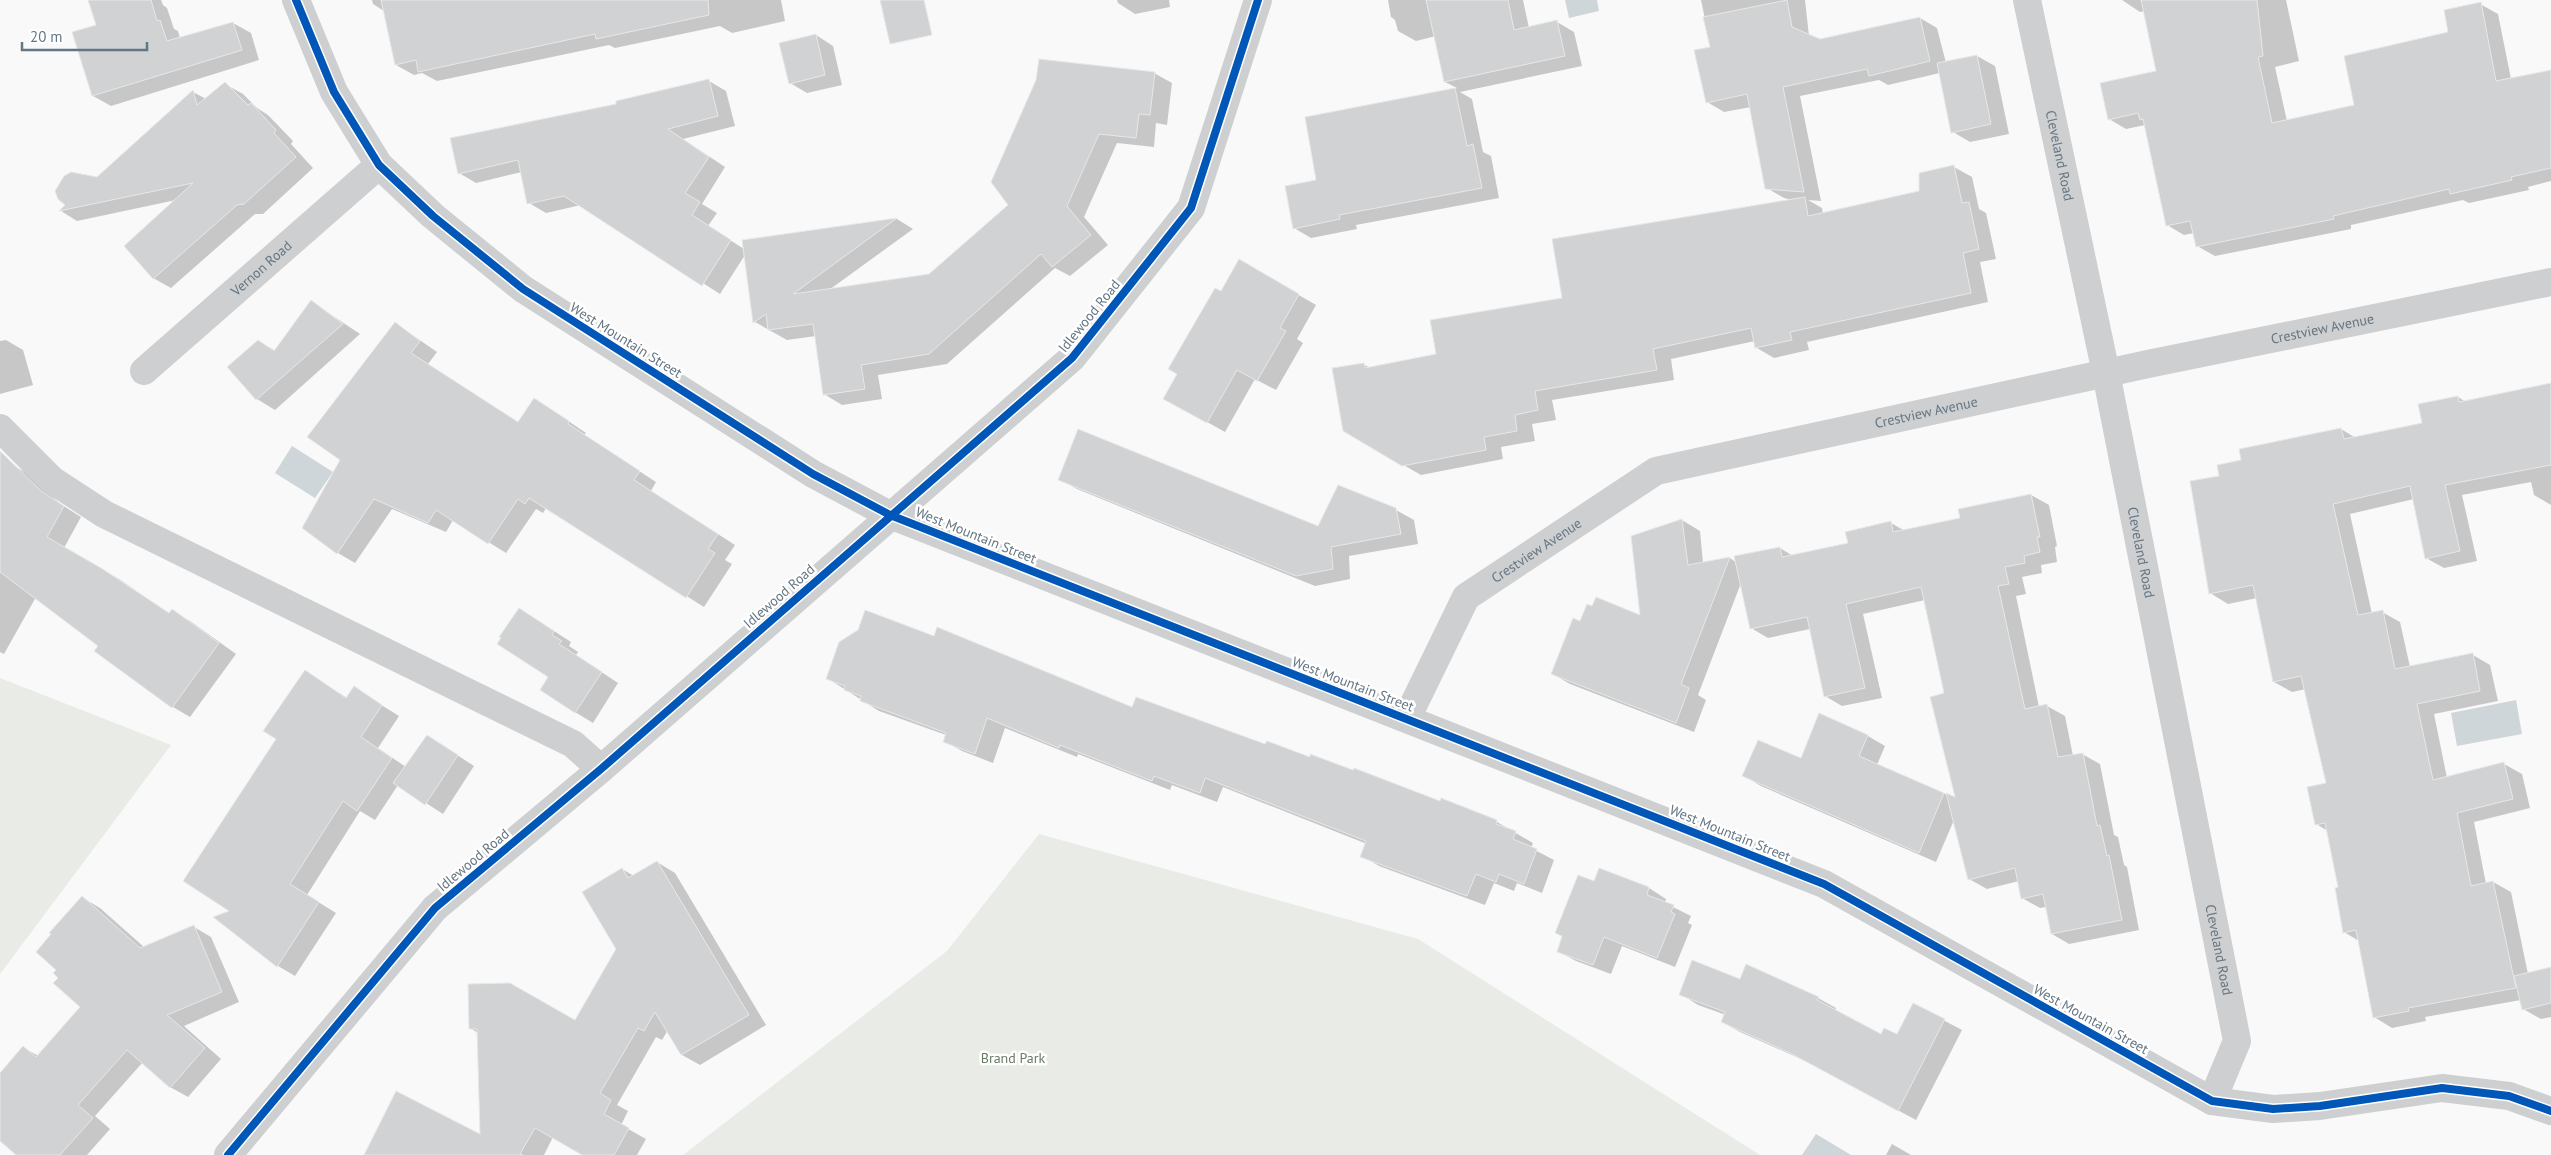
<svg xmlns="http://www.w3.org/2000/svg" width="2551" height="1155" font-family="'PT Sans',sans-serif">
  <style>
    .green { fill: #e8ebe6 }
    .water { fill: #ced6d9 }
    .shadow { fill: #0003 }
    .building { fill: #d0d2d3; stroke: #e8e8e8 }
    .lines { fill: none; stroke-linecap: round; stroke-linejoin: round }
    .street { stroke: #cecfd0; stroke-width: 28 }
    .cycleway-casing { stroke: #fff; stroke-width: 11 }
    .cycleway { stroke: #0057b8; stroke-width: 8 }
    .labels { text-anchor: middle; stroke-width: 5; stroke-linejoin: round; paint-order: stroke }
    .street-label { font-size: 14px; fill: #657683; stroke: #fff }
    .park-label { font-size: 14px; fill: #687a64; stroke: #fff }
  </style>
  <rect width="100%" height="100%" fill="#f9f9f9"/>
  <g class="green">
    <polygon points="0,678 171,745 0,974"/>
    <polygon points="1039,834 1418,939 1760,1155 683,1155 947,951"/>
  </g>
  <g class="water">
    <polygon points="1565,0 1597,0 1599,11 1569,18"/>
    <polygon points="292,446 333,472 315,498 275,473"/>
    <polygon points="2516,700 2522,734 2457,746 2451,713"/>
    <polygon points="1816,1134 1851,1155 1802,1155"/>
  </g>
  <g class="shadow">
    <polygon points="90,0 161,0 163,5 167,8 174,29 178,31 180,38 233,23 251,33 259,60 111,106 93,96 98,26"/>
    <polygon points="372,0 781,0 785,21 732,33 720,26 615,48 609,45 437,81 422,73 414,75 396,65 384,11 373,4"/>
    <polygon points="1117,0 1169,0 1170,7 1135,14 1118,3"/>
    <polygon points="1388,0 1523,0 1529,28 1557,22 1574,32 1582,66 1460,92 1472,99 1483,152 1491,156 1499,198 1356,225 1357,229 1311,238 1294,228 1318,181 1306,118 1457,88 1445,82 1436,36 1416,41 1398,31 1395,20 1391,17"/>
    <polygon points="1701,0 1805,0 1809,36 1820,40 1920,18 1937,28 1946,63 1977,56 1995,66 2009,134 1970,142 1953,132 1940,73 1888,85 1879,80 1800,96 1821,201 1808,200 1822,208 1823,214 1920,192 1954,167 1972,177 1979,209 1986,213 1996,259 1980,262 1988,302 1807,342 1809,350 1774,358 1757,348 1755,341 1671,359 1674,380 1552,400 1556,420 1532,424 1535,441 1501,447 1503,459 1421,475 1344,431 1363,364 1370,368 1438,355 1793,200 1784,198 1767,188 1751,107 1724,112 1707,102 1711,48"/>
    <polygon points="2122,0 2286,0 2299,61 2275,67 2287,121 2356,106 2450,33 2480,4 2498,14 2511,79 2551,71 2551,181 2528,187 2529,190 2469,203 2463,200 2351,225 2351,229 2215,256 2197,246 2194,233 2184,235 2167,225 2145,125 2126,129 2109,119 2158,72 2145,11 2140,12"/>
    <polygon points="816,35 833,46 842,85 807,93 790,83"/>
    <polygon points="1154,73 1172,83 1167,125 1156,123 1154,147 1117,143 1084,217 1108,245 1070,276 1055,268 947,364 878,375 882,399 842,405 824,394 816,336 787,340 755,322 745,255 720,294 581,205 546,213 529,203 522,172 476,183 459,173 618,105 709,81 726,91 735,126 683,139 725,167 702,204 717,213 708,226 744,249 743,241 897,219 913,229 829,290 929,276 1010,205"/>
    <polygon points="225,84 243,94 257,108 268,115 293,141 291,144 313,168 263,214 255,214 171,288 153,278 176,200 77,221 61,211 67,206 57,191 64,177 97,178 193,92 206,99"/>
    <polygon points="1240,261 1316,305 1297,339 1303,343 1276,390 1255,379 1225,432 1164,398"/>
    <polygon points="312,302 360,334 275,410 257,399 229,367 258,341 276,351"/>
    <polygon points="395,323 437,352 428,364 519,423 552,410 586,433 584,435 656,482 651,491 735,545 725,560 732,564 704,607 546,508 543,513 536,509 506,553 453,520 446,532 392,509 355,563 338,553 342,460"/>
    <polygon points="6,340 23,350 33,385 0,394 0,341"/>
    <polygon points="2551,384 2551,505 2534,495 2531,482 2462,495 2477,561 2444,568 2426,558 2414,499 2350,514 2372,614 2382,612 2400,622 2410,667 2473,655 2490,665 2498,701 2434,714 2447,778 2504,764 2522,774 2530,808 2474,822 2486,884 2493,882 2511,892 2528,974 2551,969 2551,1017 2541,1019 2523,1009 2521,1000 2425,1017 2426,1021 2392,1028 2374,1017 2359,941 2344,932 2340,888 2328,831 2316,824 2328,784 2306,689 2292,692 2274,682 2257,598 2228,604 2210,593 2221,477 2243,461 2341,429 2356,438 2423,424 2458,397 2466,402"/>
    <polygon points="14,466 32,476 59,503 81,517 64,548 119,579 170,614 172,611 190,621 236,654 190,717 173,707 99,645 36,597 4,654 0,652 0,470"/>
    <polygon points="1059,479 1319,527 1396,510 1414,520 1418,544 1349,556 1350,579 1315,586 1077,489"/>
    <polygon points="2031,495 2049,505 2057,546 2055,547 2057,562 2041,565 2042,573 2022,577 2026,594 2016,596 2039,707 2047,706 2065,716 2073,756 2082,754 2100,764 2114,835 2118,837 2124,865 2127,867 2139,930 2069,944 2052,934 2046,907 2040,908 2022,898 2019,881 1987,889 1969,879 1954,820 1936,862 1761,786 1744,776 1801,760 1868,736 1885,746 1877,765 1957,799 1945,694 1925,600 1863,614 1882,698 1842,706 1825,696 1810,629 1768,638 1751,628 1741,583 1698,695 1706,700 1694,732 1570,684 1553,674 1580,623 1642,617 1682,520 1700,531 1703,563 1730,558 1737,563 1780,548 1793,556 1849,544 1891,523 1905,531 1962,519"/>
    <polygon points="537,620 571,642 569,646 578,652 576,655 618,683 593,723 575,712 550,677"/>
    <polygon points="305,671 347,698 354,688 399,716 378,748 406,767 445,747 474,766 443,814 398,785 375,820 360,811 307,895 336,913 295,976 278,966 216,917 231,911 278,739"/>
    <polygon points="827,678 1132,709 1266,746 1440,803 1442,800 1497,822 1533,843 1531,848 1554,860 1542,893 1517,883 1514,891 1494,883 1485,905 1379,866 1362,856 1367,844 1223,787 1217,802 1172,785 1170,790 1078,754 1077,757 1005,728 993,763 962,751 944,741 946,735 879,711"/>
    <polygon points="657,862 675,873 766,1025 700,1065 682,1055 668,1030 662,1040 656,1037 617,1105 628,1111 621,1125 646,1139 637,1155 584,1155 553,1137 544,1155 365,1155 481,1136 478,1033 470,1028 575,1022 618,949 622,869 634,876"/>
    <polygon points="1600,870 1649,888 1666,899 1665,903 1691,916 1688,923 1692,925 1675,967 1622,946 1611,974 1576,961 1558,951"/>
    <polygon points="83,898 100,908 144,947 194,927 211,937 239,1002 184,1026 221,1059 188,1097 170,1087 143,1062 95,1116 110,1129 87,1155 18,1155 0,1139 0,1074 23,1048 39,1056 81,1007 60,978 58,970"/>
    <polygon points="1741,980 1818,998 1836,1008 1835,1011 1882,1035 1897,1036 1913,1004 1962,1030 1916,1120 1810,1063 1740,1032 1722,1022 1726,1015 1698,1005 1681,994"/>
    <polygon points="1892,1144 1911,1155 1886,1155"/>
  </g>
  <g class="building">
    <polygon points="88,0 151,0 157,21 160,20 167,41 233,22 242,50 92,96 72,32 96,25"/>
    <polygon points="381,0 708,0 709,15 596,39 595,34 418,72 416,60 395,65"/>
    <polygon points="880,0 924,0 932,35 890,44"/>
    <polygon points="1426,0 1508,0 1514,30 1557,20 1565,56 1444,82"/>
    <polygon points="1787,0 1792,27 1820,39 1920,17 1930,61 1869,76 1867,69 1783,87 1804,192 1765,189 1747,94 1706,103 1694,50 1710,47 1703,17"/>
    <polygon points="2141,0 2257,0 2263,56 2258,57 2272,123 2354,105 2344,56 2448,32 2444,10 2481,2 2496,81 2551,70 2551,168 2511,177 2512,180 2450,194 2449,189 2333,216 2334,219 2196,247 2190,221 2166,226 2143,119 2140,120 2138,113 2108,120 2100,83 2156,71"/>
    <polygon points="816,34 825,75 789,84 779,43"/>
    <polygon points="1977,55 1991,124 1951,133 1937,63"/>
    <polygon points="1039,59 1155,72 1150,115 1139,114 1136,138 1099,134 1067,206 1091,235 1052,267 1041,254 929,354 861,365 865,389 823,395 813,324 768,330 766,314 753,323 742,240 897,218 793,294 929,274 1008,205 991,182 1036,80"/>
    <polygon points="709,79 718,116 668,129 709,157 685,193 700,202 692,215 731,240 702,286 564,196 527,204 518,160 458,174 450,138 616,104 616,101"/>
    <polygon points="225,82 248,105 251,103 276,130 274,133 296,157 244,204 237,205 153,279 124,246 193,183 59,211 65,205 58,199 55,191 64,176 71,172 97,177 193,90 197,105"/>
    <polygon points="1455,88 1467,146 1473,144 1482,188 1339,215 1340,219 1293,229 1285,186 1316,180 1305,117"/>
    <polygon points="1954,165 1962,203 1969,202 1979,249 1963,253 1971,293 1790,332 1792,340 1755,348 1751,328 1653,349 1657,370 1535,391 1538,410 1515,415 1517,431 1484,437 1486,450 1402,466 1343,431 1332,368 1364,363 1365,368 1436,354 1430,320 1562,298 1552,239 1805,197 1808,216 1919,191 1919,173"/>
    <polygon points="1239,259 1299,294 1280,328 1286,331 1257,381 1237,370 1207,423 1163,399 1177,374 1168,369 1215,288 1221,291"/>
    <polygon points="311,300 343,324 256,400 227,367 258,340 274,351"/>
    <polygon points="395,322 420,341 411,353 518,422 534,398 569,421 568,424 640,471 634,480 718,534 708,549 715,553 686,598 529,498 525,504 518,499 488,544 436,510 428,523 374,499 337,554 302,528 340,460 307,437"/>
    <polygon points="2551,383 2551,465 2445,485 2460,551 2425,559 2410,486 2333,504 2358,615 2383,610 2395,669 2473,653 2480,691 2417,704 2433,780 2504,762 2513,799 2457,813 2471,886 2493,881 2516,988 2408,1008 2409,1011 2373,1018 2356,930 2343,933 2335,888 2338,887 2325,823 2315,825 2307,787 2326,783 2301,676 2273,682 2253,585 2209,594 2190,481 2219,476 2217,465 2241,460 2239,449 2341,428 2344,439 2422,423 2418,404 2458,396 2459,402"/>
    <polygon points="1078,429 1318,526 1338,485 1396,508 1401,534 1331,547 1333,569 1296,576 1058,480"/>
    <polygon points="0,451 41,491 64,506 47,537 101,568 169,613 172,609 219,643 172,708 94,651 98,646 0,572"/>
    <polygon points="2031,494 2040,537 2037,537 2040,552 2024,556 2025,563 2005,567 2009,584 1998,586 2025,709 2047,704 2058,757 2083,753 2097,826 2100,825 2107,856 2109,855 2122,920 2051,934 2043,894 2021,899 2015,868 1968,880 1946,793 1955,797 1930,697 1944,693 1921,587 1846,604 1865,688 1824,697 1807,617 1750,629 1734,556 1780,547 1782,557 1848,543 1845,532 1891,521 1893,532 1960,518 1958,509"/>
    <polygon points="1682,519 1688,565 1730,557 1681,684 1689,688 1676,723 1551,674 1573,618 1580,621 1587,604 1592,606 1596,597 1640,615 1631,536"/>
    <polygon points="519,608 554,631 552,635 562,641 559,644 602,672 575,713 540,690 548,677 497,644 501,638 499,637"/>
    <polygon points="865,610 934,636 937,627 1132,707 1136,697 1265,744 1267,741 1310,757 1310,754 1353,770 1354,768 1440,801 1441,798 1497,820 1496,824 1516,831 1513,839 1537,849 1524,884 1499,874 1496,882 1476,874 1467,896 1360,857 1366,841 1205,778 1200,793 1154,776 1152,781 1060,745 1059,748 987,718 975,754 943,742 946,733 860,701 861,696 844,690 845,686 826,679 839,642 858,630"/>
    <polygon points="305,670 346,698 354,686 382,705 361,737 392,758 357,811 343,801 290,884 319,902 277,967 213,917 229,911 183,881 276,739 263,731"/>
    <polygon points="1819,713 1868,735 1859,756 1944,793 1919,853 1742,776 1758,740 1801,758"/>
    <polygon points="427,735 458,755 425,805 393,783"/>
    <polygon points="657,861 749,1015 681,1055 655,1012 644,1031 638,1028 600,1093 611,1100 604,1114 629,1128 614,1155 582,1155 535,1128 520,1154 523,1155 364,1155 396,1091 480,1134 477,1029 469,1029 468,984 510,983 575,1020 616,949 582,892 622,868 628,878"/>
    <polygon points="1599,868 1649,887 1647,895 1674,905 1671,912 1675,914 1657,958 1604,937 1593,965 1557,952 1562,936 1555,933 1578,875 1594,881"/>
    <polygon points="82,896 140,948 194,925 222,992 167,1015 205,1048 170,1088 127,1050 78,1105 93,1118 60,1155 16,1155 0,1141 0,1073 23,1046 36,1057 80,1007 53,983 58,978 53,973 56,970 36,952 51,934 49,933"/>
    <polygon points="1692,960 1740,979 1746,964 1819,997 1817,1000 1881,1034 1884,1028 1897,1034 1913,1003 1945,1019 1898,1111 1790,1053 1721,1022 1725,1012 1679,995"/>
    <polygon points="2551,967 2551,1003 2522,1010 2514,976"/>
  </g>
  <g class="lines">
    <g class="street">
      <polyline points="296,0 334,92 379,165 433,216 523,289 813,474 890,515 1824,884 2212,1101 2273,1109 2320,1106 2442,1088 2509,1096 2551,1111"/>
      <path id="s1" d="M2027 0 2106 373 2237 1041 2212 1101"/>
      <path id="s2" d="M144 371 379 165"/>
      <polyline points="0,428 52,480 104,514 573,744 601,769"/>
      <path id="s3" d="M1407 718 1466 597 1656 471 2148 364 2551 282"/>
      <polyline points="228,1155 435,908 601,769 1072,358 1191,208 1258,0"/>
    </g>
    <g class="cycleway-casing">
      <g id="cycleway">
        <polyline points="296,0 334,92 379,165 433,216 523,289 813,474 890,515 1824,884 2212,1101 2273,1109 2320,1106 2442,1088 2509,1096 2551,1111"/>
        <polyline points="228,1155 435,908 601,769 1072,358 1191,208 1258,0"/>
      </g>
    </g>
    <use href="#cycleway" class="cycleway"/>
  </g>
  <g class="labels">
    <g class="street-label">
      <text dy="5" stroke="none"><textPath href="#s1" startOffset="159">Cleveland Road</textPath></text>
      <text dy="5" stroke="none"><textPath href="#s2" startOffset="156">Vernon Road</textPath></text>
      <text transform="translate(1089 316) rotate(-51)" y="5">Idlewood Road</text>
      <text dy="5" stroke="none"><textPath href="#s3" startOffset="1044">Crestview Avenue</textPath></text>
      <text transform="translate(626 340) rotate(32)" y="5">West Mountain Street</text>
      <text dy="5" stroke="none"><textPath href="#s3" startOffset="639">Crestview Avenue</textPath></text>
      <text transform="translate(976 535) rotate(22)" y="5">West Mountain Street</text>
      <text dy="5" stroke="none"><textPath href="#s3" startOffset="219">Crestview Avenue</textPath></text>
      <text dy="5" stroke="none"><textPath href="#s1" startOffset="564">Cleveland Road</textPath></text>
      <text transform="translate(779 596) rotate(-41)" y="5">Idlewood Road</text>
      <text transform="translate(1353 684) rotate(21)" y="5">West Mountain Street</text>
      <text transform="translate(1730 833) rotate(22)" y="5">West Mountain Street</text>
      <text transform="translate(473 860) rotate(-40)" y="5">Idlewood Road</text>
      <text dy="5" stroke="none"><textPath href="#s1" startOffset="969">Cleveland Road</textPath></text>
      <text transform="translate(2091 1019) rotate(29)" y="5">West Mountain Street</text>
    </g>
    <g class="park-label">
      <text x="1013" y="1063">Brand Park</text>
    </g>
  </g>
  <path d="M22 42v8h125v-8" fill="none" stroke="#657683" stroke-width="2.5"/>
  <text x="30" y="42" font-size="15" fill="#657683" stroke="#ffffff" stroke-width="4" paint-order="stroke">20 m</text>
</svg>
